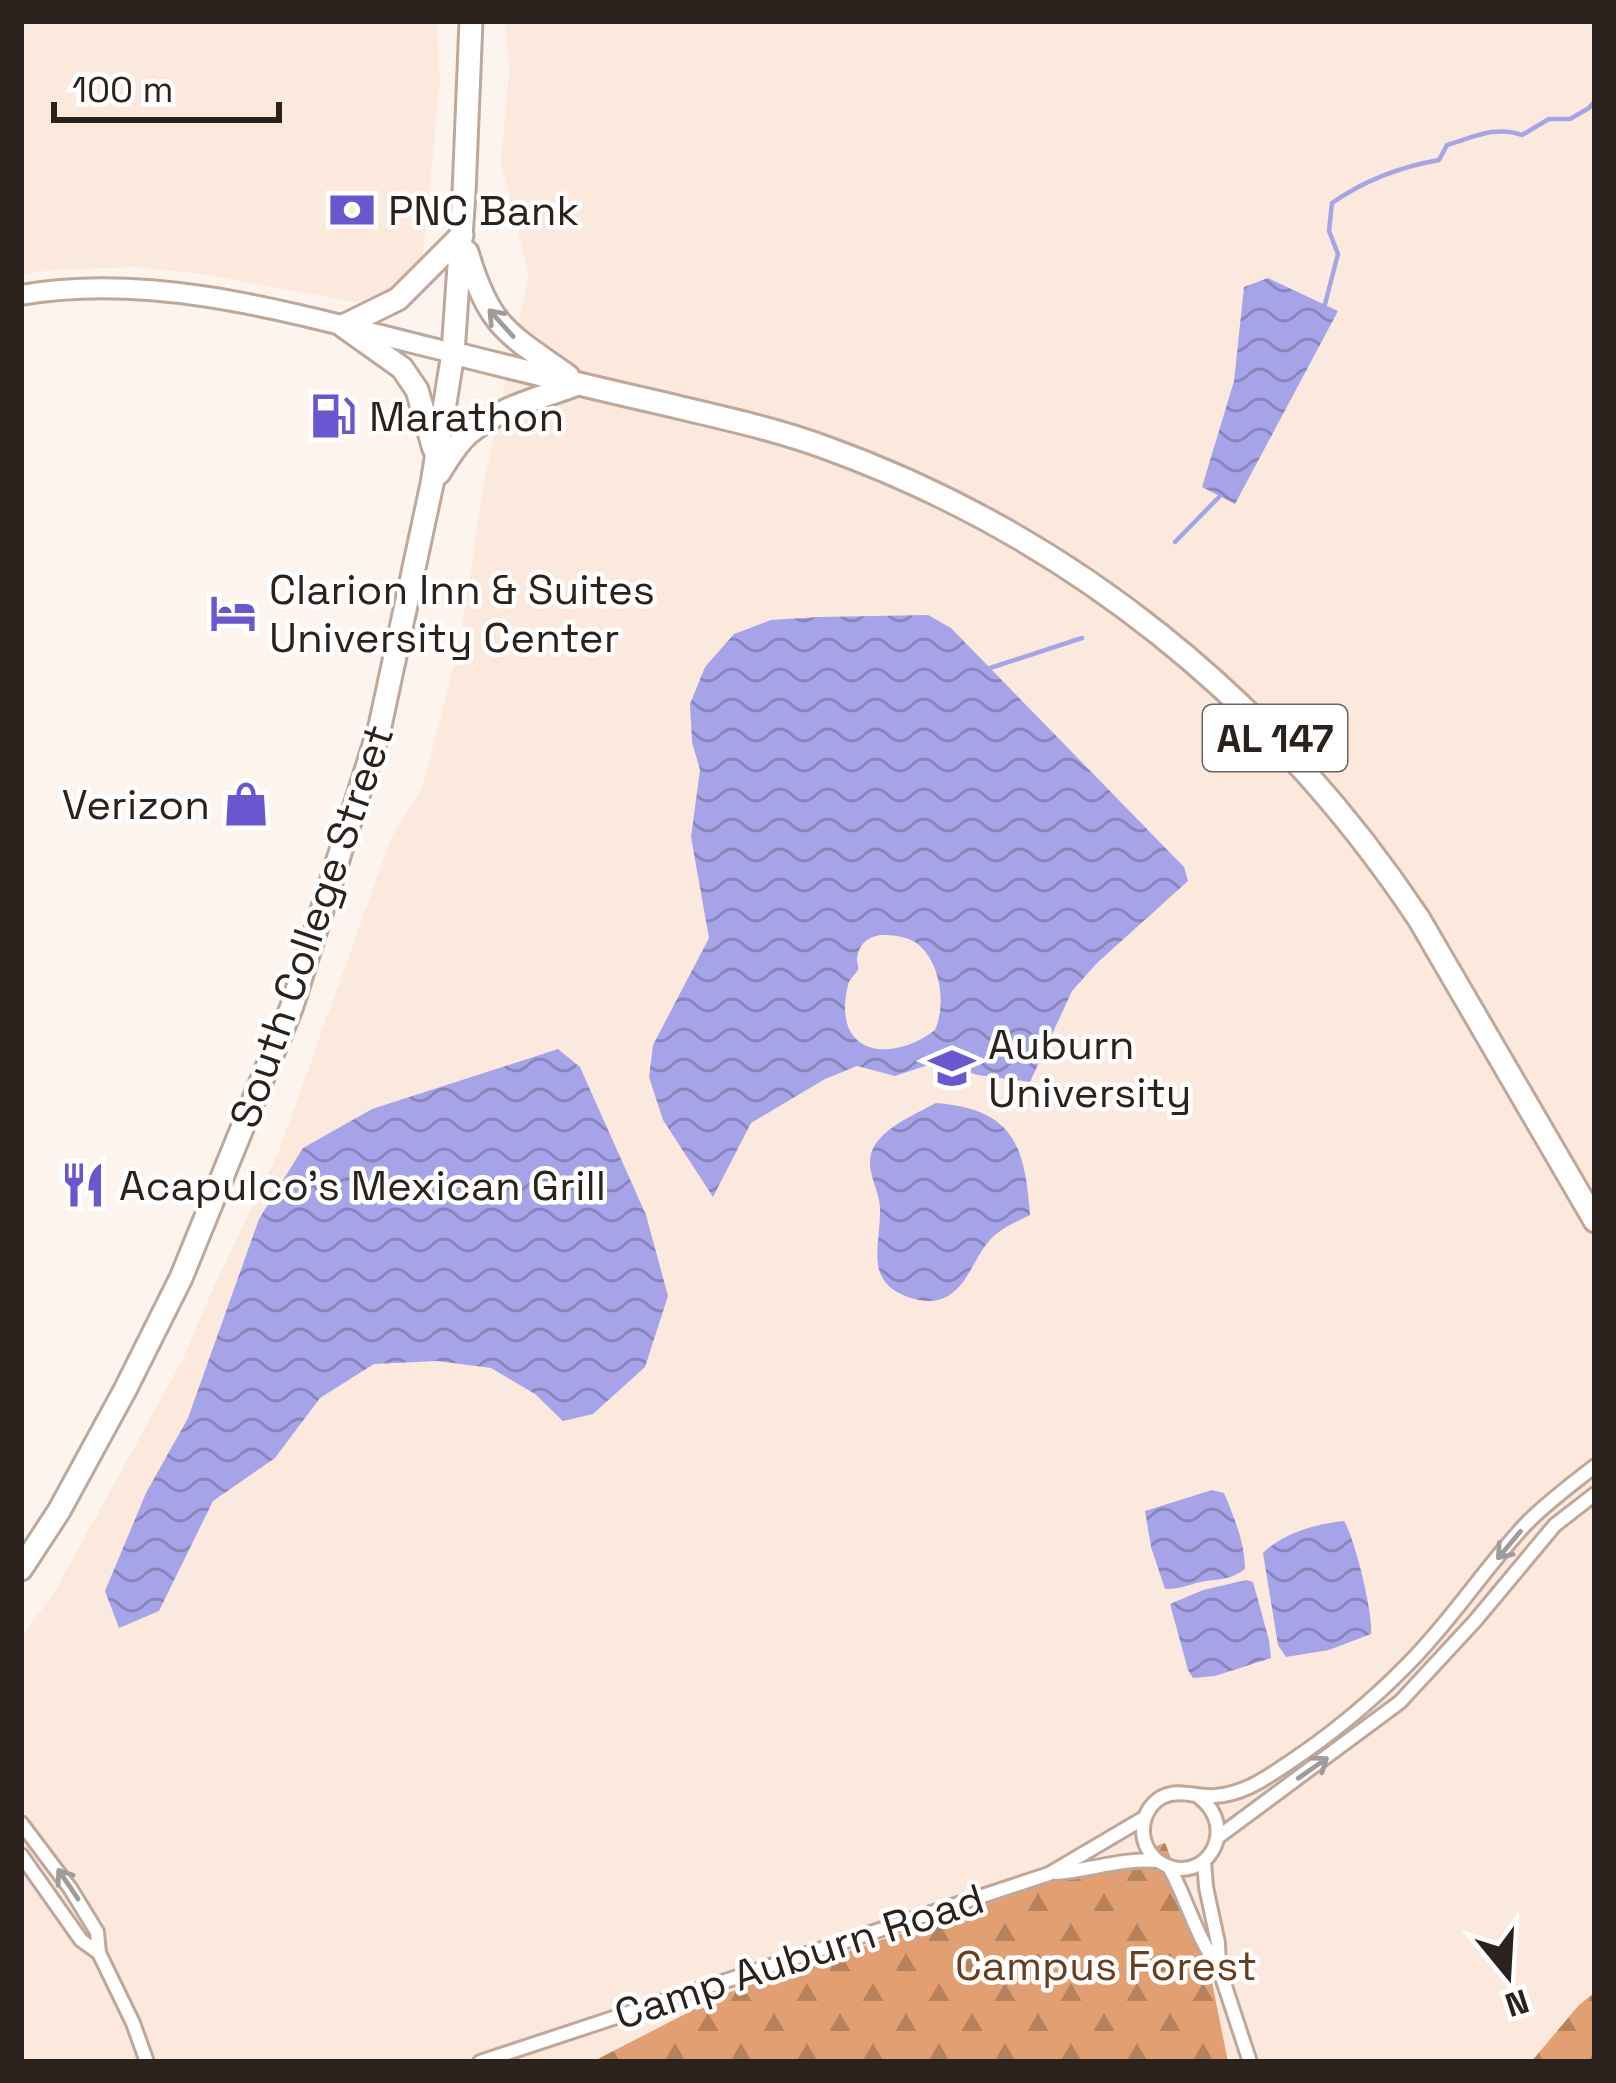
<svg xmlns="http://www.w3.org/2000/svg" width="1616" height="2083" font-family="'Space Grotesk',sans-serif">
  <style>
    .built { fill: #fce9de }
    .forest { fill: url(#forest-firs) }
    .water { fill: url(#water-waves); fill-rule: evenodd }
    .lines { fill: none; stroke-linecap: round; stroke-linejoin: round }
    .stream { stroke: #a7a3e9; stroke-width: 4.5 }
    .minor-casing { stroke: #bea89a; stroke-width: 18 }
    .secondary-casing { stroke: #bea89a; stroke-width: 24 }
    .primary-casing { stroke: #bea89a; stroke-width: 27 }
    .minor { stroke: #fff; stroke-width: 12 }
    .secondary { stroke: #fff; stroke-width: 18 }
    .primary { stroke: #fff; stroke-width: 21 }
    .oneway { stroke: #a09c99 }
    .labels { text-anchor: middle; stroke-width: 9; stroke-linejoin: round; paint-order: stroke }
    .shield { fill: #fff; stroke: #6b6461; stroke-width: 3 }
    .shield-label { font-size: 39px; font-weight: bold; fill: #2b221d }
    .poi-label { font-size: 42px; fill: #2b221d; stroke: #fff; text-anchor: start }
    .street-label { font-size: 42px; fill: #2b221d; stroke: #fff }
    .park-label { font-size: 42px; fill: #6a3d1c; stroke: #fff }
  </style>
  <defs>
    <pattern id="forest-firs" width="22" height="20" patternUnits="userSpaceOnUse" patternTransform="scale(3)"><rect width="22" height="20" fill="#e29f71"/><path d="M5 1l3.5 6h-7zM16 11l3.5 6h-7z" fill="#b7815c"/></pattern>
    <pattern id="water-waves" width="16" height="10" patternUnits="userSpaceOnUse" patternTransform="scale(3)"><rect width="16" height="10" fill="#a7a3e9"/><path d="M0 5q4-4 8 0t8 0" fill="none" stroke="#8884bc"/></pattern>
  </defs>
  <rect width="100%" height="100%" fill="#fdf4ee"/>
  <g class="built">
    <polygon points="21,21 437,21 440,80 423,256 406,279 384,294 354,302 202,274 135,267 52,270 21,275"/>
    <polygon points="505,21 637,21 638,26 654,21 1595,21 1595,2062 21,2062 21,1638 55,1591 183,1359 211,1293 280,1148 392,836 422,789 461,636 483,486 529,275 501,162 509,71"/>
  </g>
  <g class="forest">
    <polygon points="1165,1843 1204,1942 1228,2062 592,2062 724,1994"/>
    <polygon points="1595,1992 1595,2062 1531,2062 1579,2005"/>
  </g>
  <g class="water">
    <polygon points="1268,278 1338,311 1235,504 1202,487 1234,381 1244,287"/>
    <path d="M928 615 951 628 1184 867 1188 881 1097 963 1072 991 1030 1082 978 1075 934 1063 895 1076 857 1066 825 1079 751 1123 713 1197 663 1120 649 1077 653 1045 709 938 691 837 700 770 692 742 690 704 705 667 734 634 771 620 819 617ZM880 935C893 935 909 936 919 945 941 965 946 1004 935 1030 889 1065 831 1054 848 985 849 979 855 975 858 970 859 967 857 963 857 960 858 945 866 938 880 935Z"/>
    <polygon points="558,1049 580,1067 646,1215 668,1296 645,1367 593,1414 563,1421 535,1394 491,1368 437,1361 374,1364 320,1398 275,1458 213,1501 159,1611 119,1628 105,1591 146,1493 188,1418 259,1219 303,1148 372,1109"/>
    <path d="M936 1103C1013 1109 1025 1145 1030 1215 1016 1222 1001 1228 990 1240 974 1257 968 1287 944 1298 934 1303 918 1301 908 1297 863 1281 881 1244 880 1209 880 1191 866 1173 871 1154 878 1129 916 1114 936 1103Z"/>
    <path d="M1212 1490 1224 1493C1234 1517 1245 1543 1245 1569 1232 1579 1222 1579 1206 1581 1191 1583 1180 1590 1165 1589L1151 1547 1145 1511Z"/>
    <path d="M1344 1521C1355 1539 1373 1613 1371 1634L1329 1650 1286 1657 1278 1645 1263 1553C1283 1533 1316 1524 1344 1521Z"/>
    <polygon points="1246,1580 1253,1582 1269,1640 1271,1658 1215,1676 1193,1678 1188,1670 1170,1604 1203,1590"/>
  </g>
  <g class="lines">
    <g class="stream">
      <path d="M1325 304 1338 254 1329 231 1332 203C1365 180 1399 167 1439 160L1447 145C1472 138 1495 125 1522 135L1549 119H1570L1589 108 1595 101"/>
      <polyline points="1175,542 1220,496"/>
      <polyline points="990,668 1082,638"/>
    </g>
    <g class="minor-casing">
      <g id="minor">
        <path d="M1199 1797C1240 1828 1206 1886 1163 1864 1137 1850 1136 1812 1162 1797 1180 1788 1197 1798 1215 1796 1241 1794 1260 1782 1281 1768 1327 1738 1370 1703 1408 1664 1451 1621 1484 1569 1525 1525 1546 1503 1571 1485 1595 1466"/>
        <polyline points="21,1823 70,1888 97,1932 99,1953 133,2023 147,2062"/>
        <polyline points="1218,1837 1400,1702 1475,1621 1555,1525 1595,1494"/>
        <polyline points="21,1855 81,1940 99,1953"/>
        <polyline points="1204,1861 1206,1887 1218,1943 1219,1968 1250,2062"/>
        <path d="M1169 1867C1187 1899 1196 1938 1219 1967"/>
        <path d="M1056 1873C1091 1870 1123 1858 1158 1861"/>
        <polyline points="480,2062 1049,1874 1144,1818"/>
      </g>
    </g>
    <g class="secondary-casing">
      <path id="secondary" d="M21 295C164 270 315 320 453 353"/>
    </g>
    <g class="primary-casing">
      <g id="primary">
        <path d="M467 252C489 327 507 333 568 376"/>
        <path d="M453 353C524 371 594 388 665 404 718 417 772 428 824 447 1071 536 1274 701 1419 919L1595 1221"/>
        <polyline points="434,449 417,390 402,368 343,326 398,299 462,235"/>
        <path d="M439 473C448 459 456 444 469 433 498 408 543 397 578 384"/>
        <polyline points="21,1569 59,1511 125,1390 181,1278 292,1006 380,726 432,484 453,353 464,193 471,21"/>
      </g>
    </g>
    <use href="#minor" class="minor"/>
    <use href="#secondary" class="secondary"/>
    <use href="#primary" class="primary"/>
  </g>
  <defs><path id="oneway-shaft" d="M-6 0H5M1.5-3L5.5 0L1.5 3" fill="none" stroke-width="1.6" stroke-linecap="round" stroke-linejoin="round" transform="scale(3)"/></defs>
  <g class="oneway">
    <use href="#oneway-shaft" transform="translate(501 323) rotate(-132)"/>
    <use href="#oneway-shaft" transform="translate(1509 1545) rotate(130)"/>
    <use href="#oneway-shaft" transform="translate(1313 1768) rotate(-35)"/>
    <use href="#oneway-shaft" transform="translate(68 1884) rotate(-124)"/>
  </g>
  <defs>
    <g id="bank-bare" transform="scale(3.6)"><path d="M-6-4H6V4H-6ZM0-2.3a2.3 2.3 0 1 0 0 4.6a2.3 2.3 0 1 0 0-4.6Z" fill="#6a56cf" stroke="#fff" stroke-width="2.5" paint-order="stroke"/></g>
    <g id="fuel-bare" transform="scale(3.6)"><path d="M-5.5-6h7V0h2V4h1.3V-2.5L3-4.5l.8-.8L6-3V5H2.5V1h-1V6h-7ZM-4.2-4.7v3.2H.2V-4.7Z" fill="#6a56cf" stroke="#fff" stroke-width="2.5" paint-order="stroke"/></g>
    <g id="hotel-bare" transform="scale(3.6)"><path d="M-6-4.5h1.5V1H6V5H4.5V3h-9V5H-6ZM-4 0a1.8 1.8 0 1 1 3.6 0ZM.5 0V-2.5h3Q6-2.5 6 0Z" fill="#6a56cf" stroke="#fff" stroke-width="2.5" paint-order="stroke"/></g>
    <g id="shop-bare" transform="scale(3.6)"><path d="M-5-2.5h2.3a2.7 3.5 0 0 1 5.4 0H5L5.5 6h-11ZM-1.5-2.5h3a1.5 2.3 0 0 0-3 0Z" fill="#6a56cf" stroke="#fff" stroke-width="2.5" paint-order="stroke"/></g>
    <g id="university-bare" transform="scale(3.6)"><path d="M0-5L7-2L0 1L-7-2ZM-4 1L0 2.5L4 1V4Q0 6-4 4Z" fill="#6a56cf" stroke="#fff" stroke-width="2.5" paint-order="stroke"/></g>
    <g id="restaurant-bare" transform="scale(3.6)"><path d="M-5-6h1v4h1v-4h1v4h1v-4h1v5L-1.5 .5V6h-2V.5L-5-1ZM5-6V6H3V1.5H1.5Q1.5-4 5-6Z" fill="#6a56cf" stroke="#fff" stroke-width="2.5" paint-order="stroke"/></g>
  </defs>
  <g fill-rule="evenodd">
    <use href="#bank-bare" x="352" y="210"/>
    <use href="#fuel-bare" x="333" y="416"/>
    <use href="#hotel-bare" x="233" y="613"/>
    <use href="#shop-bare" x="246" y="804"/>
    <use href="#university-bare" x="952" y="1068"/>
    <use href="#restaurant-bare" x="83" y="1185"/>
  </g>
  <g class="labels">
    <rect class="shield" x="1203" y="705" width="144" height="66" rx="9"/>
    <g class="shield-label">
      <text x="1275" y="752">AL 147</text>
    </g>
    <g class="poi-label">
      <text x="388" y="225">PNC Bank</text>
      <text x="369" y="431">Marathon</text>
      <text x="269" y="604">Clarion Inn &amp; Suites<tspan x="269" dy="48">University Center</tspan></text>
      <text x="210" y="819" text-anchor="end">Verizon</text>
      <text x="988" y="1059">Auburn<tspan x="988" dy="48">University</tspan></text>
      <text x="119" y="1200">Acapulco's Mexican Grill</text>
    </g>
    <g class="street-label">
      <text transform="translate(311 926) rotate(-71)" y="15">South College Street</text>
      <text transform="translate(799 1956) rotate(-18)" y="15">Camp Auburn Road</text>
    </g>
    <g class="park-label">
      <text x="1106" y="1980">Campus Forest</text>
    </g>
  </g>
  <rect width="1616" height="2083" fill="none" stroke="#2b221d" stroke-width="48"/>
  <g transform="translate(1508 1975) rotate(162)" stroke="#ffffff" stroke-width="9" paint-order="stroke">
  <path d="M0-9L21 45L0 30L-21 45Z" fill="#2b221d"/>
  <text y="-18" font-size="33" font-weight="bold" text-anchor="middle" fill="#2b221d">N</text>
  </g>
  <path d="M54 102v18h225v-18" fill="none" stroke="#2b221d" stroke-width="6"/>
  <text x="72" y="102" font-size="36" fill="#2b221d" stroke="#ffffff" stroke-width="9" paint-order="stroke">100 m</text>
</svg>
